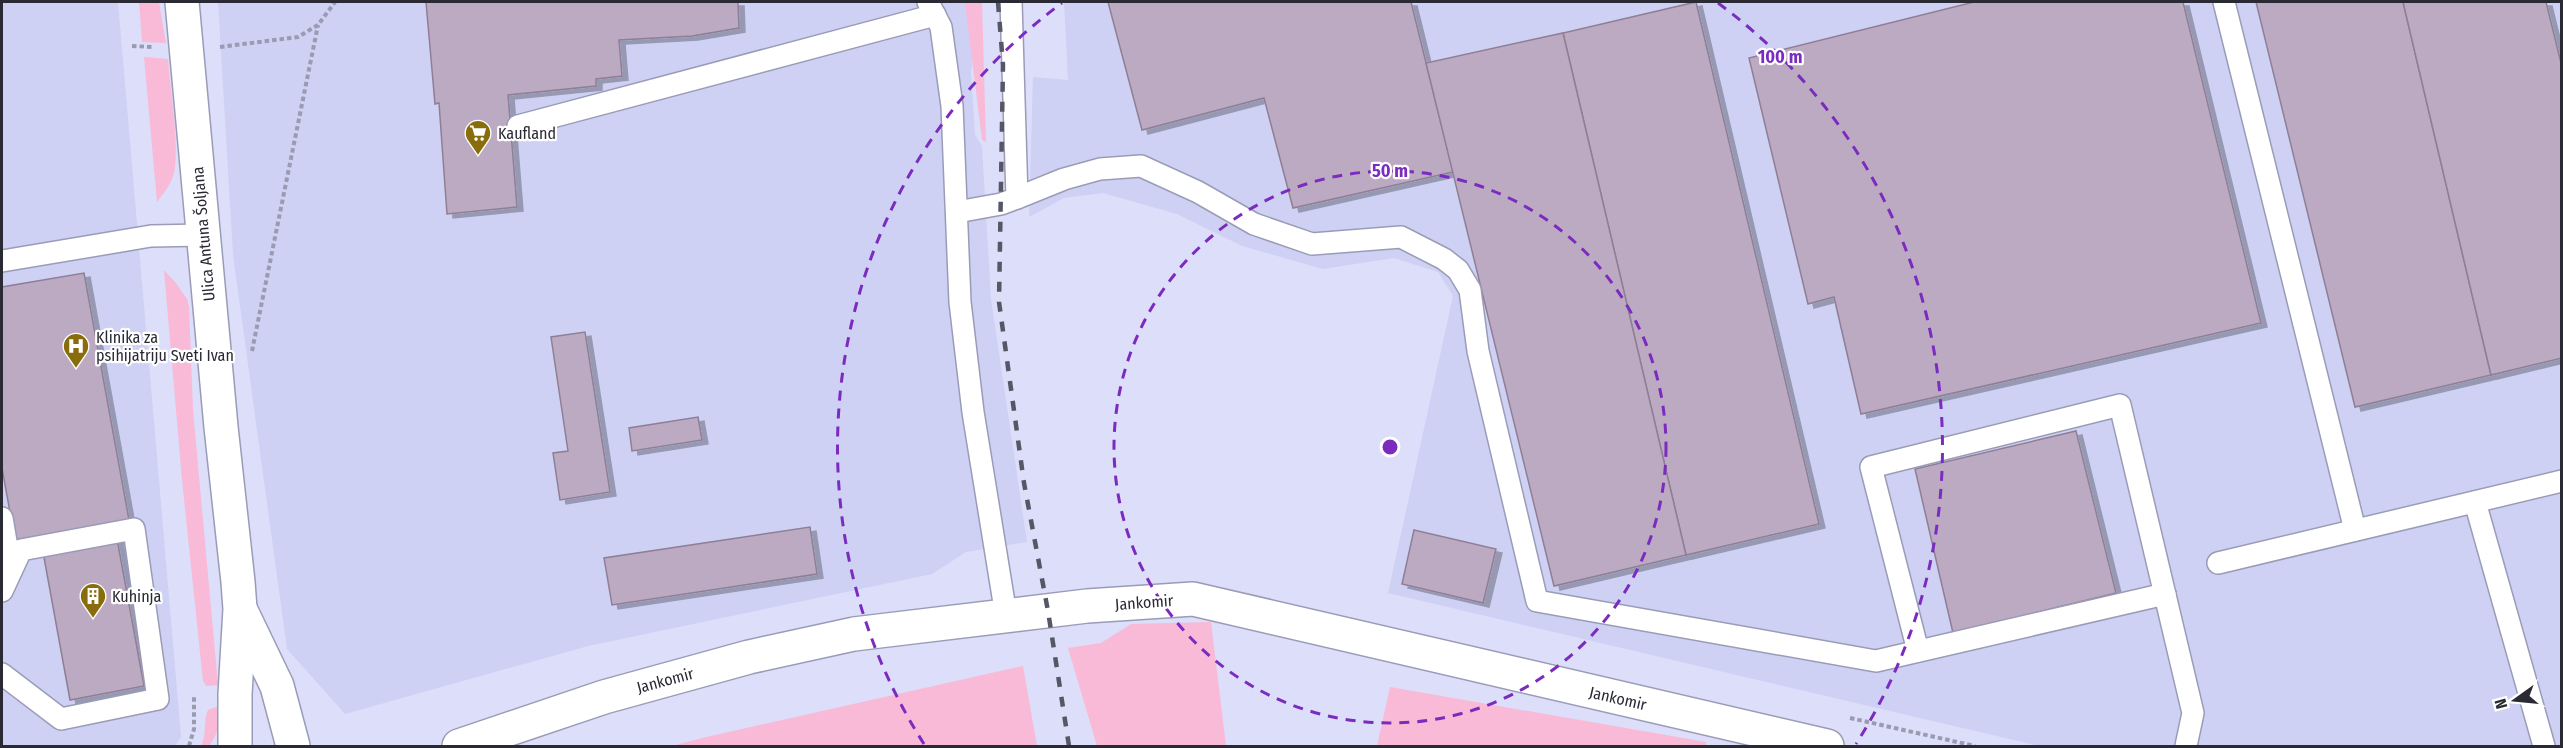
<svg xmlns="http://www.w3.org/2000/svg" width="2563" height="748" font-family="'Fira Sans Condensed',sans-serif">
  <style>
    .built { fill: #ced1f4 }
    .green { fill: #f9bad7 }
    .building { fill: #bbaac2; stroke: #8f7f96; stroke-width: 1.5; filter: url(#shadow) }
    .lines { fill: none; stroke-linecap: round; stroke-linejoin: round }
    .service-casing { stroke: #9a9cb7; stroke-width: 24 }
    .tertiary-casing { stroke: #9a9cb7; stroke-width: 36 }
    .path { stroke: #9a9bb1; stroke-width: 4; stroke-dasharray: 4.5 3; stroke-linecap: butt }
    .service { stroke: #fff; stroke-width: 21 }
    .tertiary { stroke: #fff; stroke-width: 33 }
    .rail { stroke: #565766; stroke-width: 4.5; stroke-dasharray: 10 10; stroke-linecap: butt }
    .ring { fill: none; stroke: #7b2cbf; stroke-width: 3; stroke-dasharray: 10 8 }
    .labels { text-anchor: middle; stroke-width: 4.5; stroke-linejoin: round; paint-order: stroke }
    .poi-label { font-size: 16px; fill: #292a34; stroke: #fff; text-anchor: start }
    .street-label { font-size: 16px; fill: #292a34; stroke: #fff }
    .centre { fill: #7b2cbf; stroke: #fff; stroke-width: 3 }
    .ring-label { font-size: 18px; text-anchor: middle; font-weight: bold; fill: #7b2cbf; stroke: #fff; stroke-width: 4.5; stroke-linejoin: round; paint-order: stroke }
  </style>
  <defs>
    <filter id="shadow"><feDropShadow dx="6" dy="4" stdDeviation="0" flood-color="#0004"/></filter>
  </defs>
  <rect width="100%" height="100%" fill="#dcdefa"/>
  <g class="built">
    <polygon points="2,2 118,2 181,737 175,746 2,746"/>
    <polygon points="218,2 976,2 979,24 971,72 975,135 982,146 991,299 1027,542 966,552 932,574 588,646 345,714 287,649 233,255"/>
    <polygon points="1064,2 2561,2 2561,746 2039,746 1388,593 1453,296 1438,272 1394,258 1323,269 1242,246 1177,214 1103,193 1064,198 1029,217 1033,77 1068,80"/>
  </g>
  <g class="green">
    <polygon points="139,2 159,2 166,43 142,42"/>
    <polygon points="965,2 982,2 986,142 982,140"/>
    <path d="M144 57 168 59C170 88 180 147 174 173 171 184 164 193 157 202Z"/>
    <polygon points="164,270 176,283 187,299 189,307 193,410 218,685 206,686 203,681 182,480"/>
    <polygon points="1211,622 1226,746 1097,746 1068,648 1101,643 1131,624"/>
    <polygon points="1023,666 1037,746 672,746 702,738"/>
    <polygon points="1390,687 1706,742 1706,746 1377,746"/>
    <path d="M219 706C220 723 219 733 209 746H201C207 735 203 721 208 710Z"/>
  </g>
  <g class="building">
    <polygon points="426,2 738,2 739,28 692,36 619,40 622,76 596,79 596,86 508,95 517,207 447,214 439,103 435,104"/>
    <polygon points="1108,2 1411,2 1453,172 1293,208 1264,98 1142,130"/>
    <polygon points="1696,2 1819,524 1686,555 1563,33"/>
    <polygon points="1974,2 2183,2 2261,323 1861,414 1834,297 1808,304 1749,58"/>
    <polygon points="2256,2 2403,2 2491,375 2355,407"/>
    <polygon points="2403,2 2546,2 2562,67 2562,358 2491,375"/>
    <polygon points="1563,33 1686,555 1554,586 1426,63"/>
    <polygon points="84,273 129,520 15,540 2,468 2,287"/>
    <polygon points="585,332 610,492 560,500 553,453 568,451 551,337"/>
    <polygon points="698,417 702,440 632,451 629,428"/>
    <polygon points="2076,431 2116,593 1953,633 1915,469"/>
    <polygon points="810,527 817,574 612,605 604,558"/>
    <polygon points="1414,530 1496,549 1483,603 1402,584"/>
    <polygon points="117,539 144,686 70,700 43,552"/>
  </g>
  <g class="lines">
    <g class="service-casing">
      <g id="service">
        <polyline points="928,2 941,27 952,106 960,302 973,412 1006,615"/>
        <polyline points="2224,2 2355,530"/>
        <polyline points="518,126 935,15"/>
        <polyline points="1017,198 1064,179 1100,169 1141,166 1198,192 1254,224 1312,244 1401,237 1444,259 1458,270 1470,290 1478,351 1537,601 1876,661 2165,594"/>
        <polyline points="957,212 1001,204 1017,198 1011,2"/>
        <polyline points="2,261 151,236 203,235"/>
        <polyline points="2475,502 2544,746"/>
        <polyline points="2,518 11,571"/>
        <polyline points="2218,563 2562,481"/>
        <polyline points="2,591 21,550 134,529 158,699 61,719 2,674"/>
        <polyline points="1918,651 1871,467 2120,405 2193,713 2186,746"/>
      </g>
    </g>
    <g class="tertiary-casing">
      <g id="tertiary">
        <polyline points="182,2 221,427 238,582 240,609 235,694 235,746"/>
        <polyline points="241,611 277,686 293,746"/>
        <polyline points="459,746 604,697 749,657 854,634 1087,606 1193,599 1827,746"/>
      </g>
    </g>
    <g class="path">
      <polyline points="132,46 152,47"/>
      <polyline points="220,47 298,37 318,25 335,2"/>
      <polyline points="252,351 318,25"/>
      <polyline points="1850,718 1975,746"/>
      <polyline points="189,746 194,729 194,697"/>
    </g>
    <use href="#service" class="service"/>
    <use href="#tertiary" class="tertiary"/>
    <polyline class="rail" points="998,2 1003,65 999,302 1024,483 1048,611 1069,746"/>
  </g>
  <g class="ring">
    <circle cx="1390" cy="447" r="276"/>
    <path d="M924 744A552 552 0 0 1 1062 3M1718 3A552 552 0 0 1 1856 744"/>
  </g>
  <defs>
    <g id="supermarket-pin" transform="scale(1.35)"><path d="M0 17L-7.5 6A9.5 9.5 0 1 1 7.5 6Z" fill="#896d0c" stroke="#fff"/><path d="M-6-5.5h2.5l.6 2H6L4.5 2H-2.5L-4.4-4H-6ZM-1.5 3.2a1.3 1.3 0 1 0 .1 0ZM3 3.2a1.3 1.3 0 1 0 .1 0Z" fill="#fff"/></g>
    <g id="hospital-pin" transform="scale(1.35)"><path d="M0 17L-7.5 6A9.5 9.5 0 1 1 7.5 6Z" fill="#896d0c" stroke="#fff"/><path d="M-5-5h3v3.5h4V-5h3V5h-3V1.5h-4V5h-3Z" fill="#fff"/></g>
    <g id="building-pin" transform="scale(1.35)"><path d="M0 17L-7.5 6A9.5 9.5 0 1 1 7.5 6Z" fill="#896d0c" stroke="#fff"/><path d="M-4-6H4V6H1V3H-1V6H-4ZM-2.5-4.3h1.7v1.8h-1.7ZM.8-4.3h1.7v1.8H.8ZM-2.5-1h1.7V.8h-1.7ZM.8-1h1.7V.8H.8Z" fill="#fff"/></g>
  </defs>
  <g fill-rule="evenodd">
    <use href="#supermarket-pin" x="478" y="133"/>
    <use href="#hospital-pin" x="76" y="346"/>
    <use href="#building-pin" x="93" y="596"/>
  </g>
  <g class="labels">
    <g class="poi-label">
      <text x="498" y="139">Kaufland</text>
      <text x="96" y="343">Klinika za<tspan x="96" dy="18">psihijatriju Sveti Ivan</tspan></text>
      <text x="112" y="602">Kuhinja</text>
    </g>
    <g class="street-label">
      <text transform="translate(203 234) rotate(-95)" y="6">Ulica Antuna Šoljana</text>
      <text transform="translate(1144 602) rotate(-4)" y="6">Jankomir</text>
      <text transform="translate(665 680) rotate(-15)" y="6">Jankomir</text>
      <text transform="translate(1618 698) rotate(13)" y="6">Jankomir</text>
    </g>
  </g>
  <circle cx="1390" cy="447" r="9" class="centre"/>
  <g class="ring-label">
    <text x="1780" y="63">100 m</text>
    <text x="1390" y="177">50 m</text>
  </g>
  <rect width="2563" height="748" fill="none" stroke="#292a34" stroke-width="6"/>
  <g transform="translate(2515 700) rotate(255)" stroke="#ffffff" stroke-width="4.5" paint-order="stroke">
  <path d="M0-4.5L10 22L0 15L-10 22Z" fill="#292a34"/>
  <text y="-9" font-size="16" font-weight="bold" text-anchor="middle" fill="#292a34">N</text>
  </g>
</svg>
